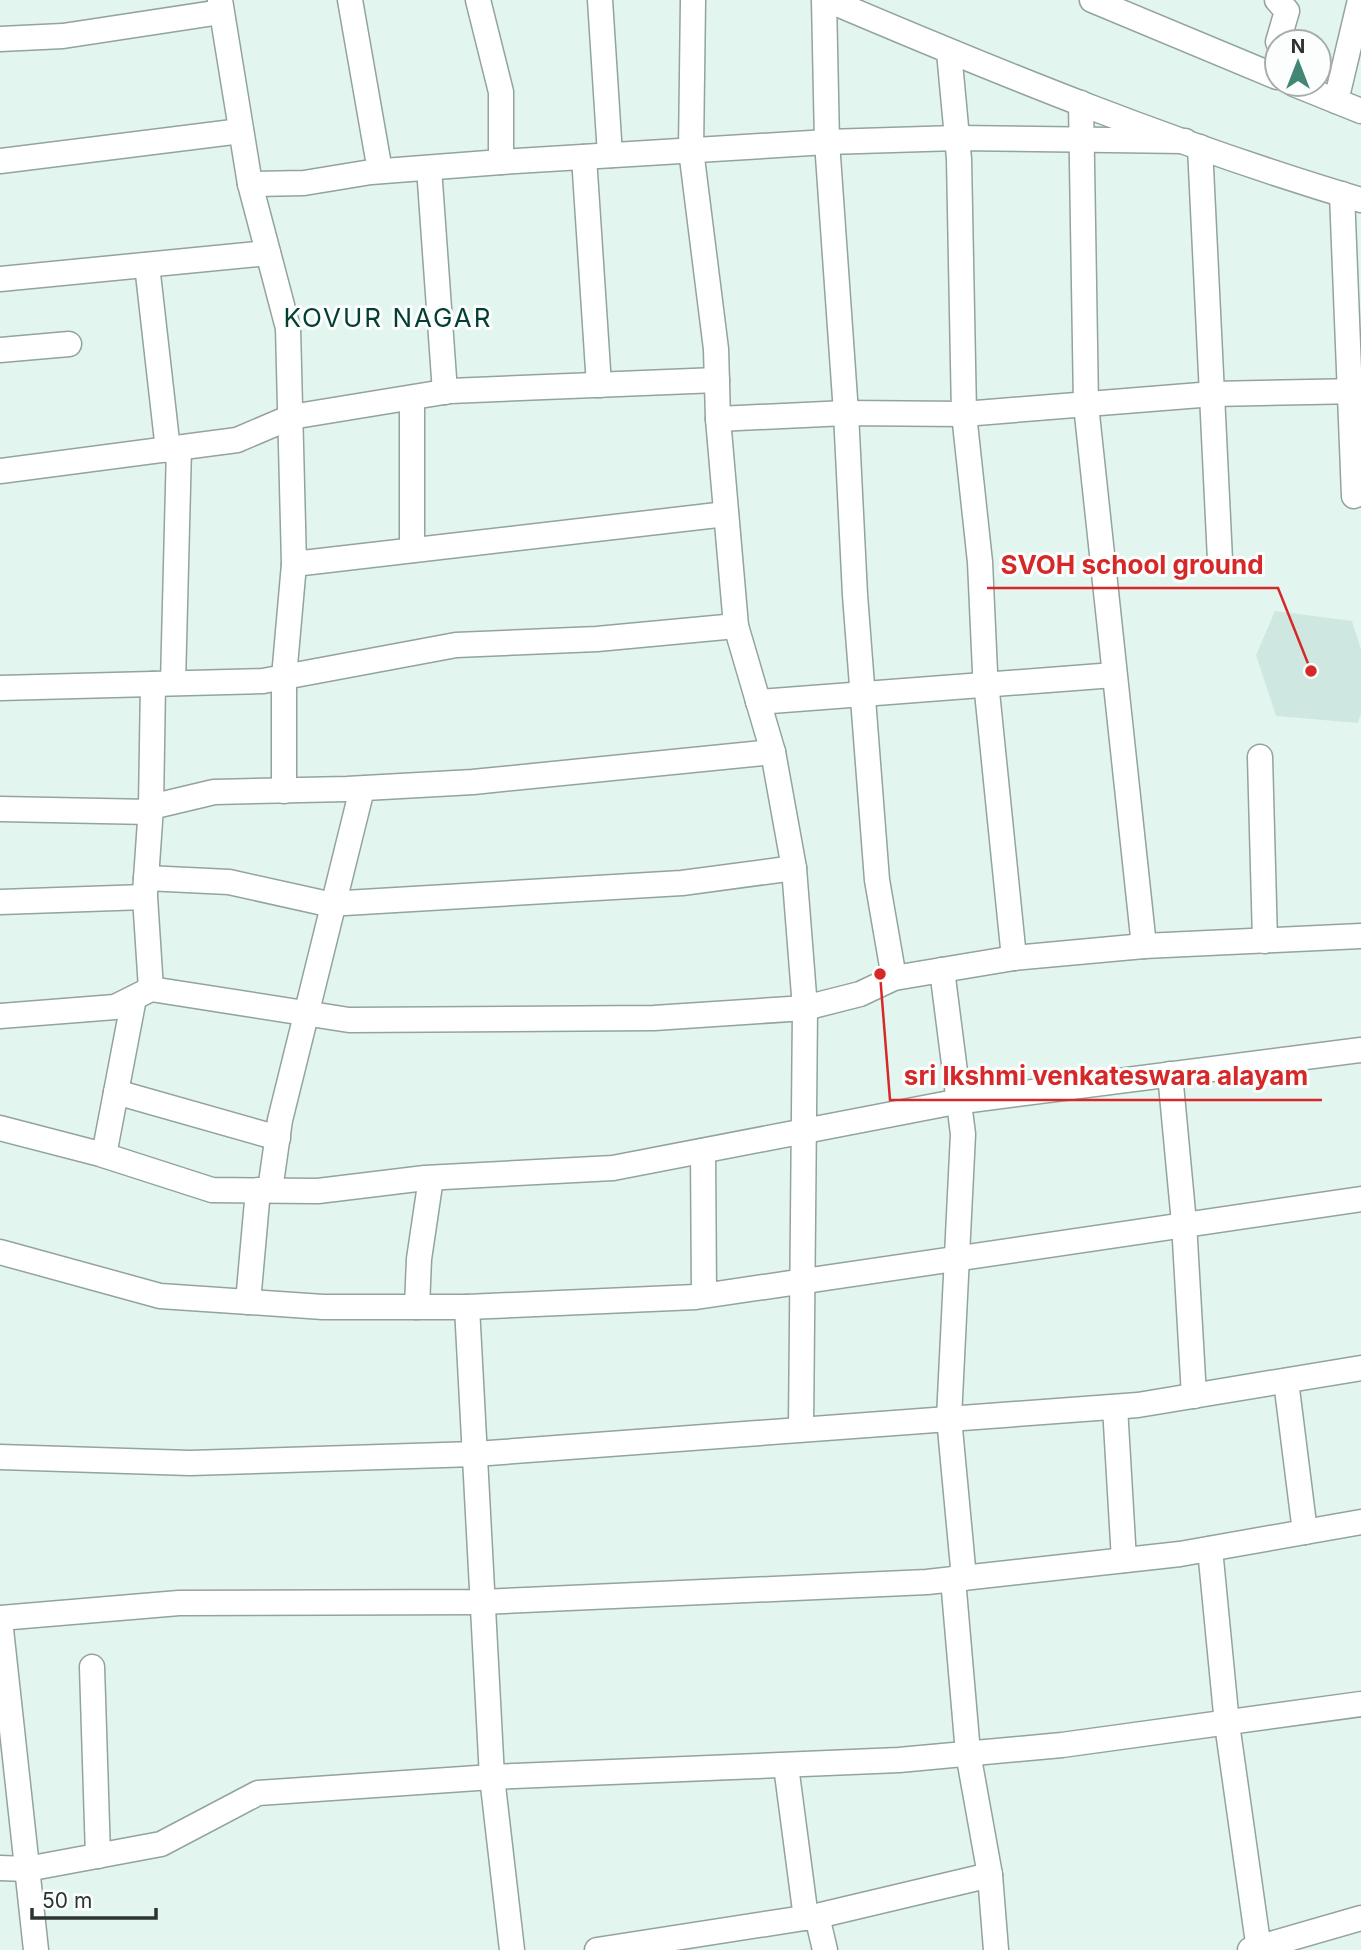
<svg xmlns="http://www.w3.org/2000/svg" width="1361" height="1950" font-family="Inter,sans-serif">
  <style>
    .built { fill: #cee8e1 }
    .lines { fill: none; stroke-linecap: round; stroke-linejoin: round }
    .minor-casing { stroke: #93a39e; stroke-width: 27 }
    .minor { stroke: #fff; stroke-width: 24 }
    .labels { text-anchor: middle; stroke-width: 6; stroke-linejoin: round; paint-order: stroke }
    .neighbourhood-label { font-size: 26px; letter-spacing: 2px; fill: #023e33; stroke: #fbfefd }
    .leader { fill: none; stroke: #d62828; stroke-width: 2.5 }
    .callout-dot { fill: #d62828; stroke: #fbfefd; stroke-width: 2.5 }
    .callout-label { font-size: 26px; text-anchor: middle; font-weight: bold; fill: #d62828; stroke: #fbfefd; stroke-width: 6; stroke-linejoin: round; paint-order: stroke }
  </style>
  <rect width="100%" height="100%" fill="#e3f5ef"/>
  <polygon class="built" points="1275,611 1352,621 1361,649 1361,713 1358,723 1276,716 1256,655"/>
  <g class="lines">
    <g class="minor-casing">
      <g id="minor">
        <polyline points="220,0 250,184 288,328 294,564 726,514"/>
        <polyline points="350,0 380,171"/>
        <polyline points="478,0 501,92 501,162"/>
        <polyline points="600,0 610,155"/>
        <polyline points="693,0 691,150 716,349 718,419 736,626 773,752 794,868 805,1008 801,1428"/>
        <polyline points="824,0 827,142 846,413 855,595 877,880 894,978"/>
        <path d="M828 0C1002 74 1179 146 1361 200"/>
        <polyline points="1092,0 1277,77"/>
        <polyline points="1277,0 1287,11 1278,42"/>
        <polyline points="0,39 63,36 221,12"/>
        <polyline points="949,52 959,159 964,414 980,562 985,672 1014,958"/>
        <polyline points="1294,84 1361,111"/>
        <polyline points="1336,101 1360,0"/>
        <polyline points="1081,103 1086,405 1144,946"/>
        <polyline points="1200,147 1220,560"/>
        <polyline points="584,157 599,385"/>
        <polyline points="0,161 241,131"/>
        <polyline points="429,168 445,392"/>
        <polyline points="250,184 304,183 371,172 501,162 827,142 957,138 1185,141"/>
        <polyline points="1342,194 1354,496"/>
        <polyline points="147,265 168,450"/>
        <polyline points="0,279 268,253"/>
        <polyline points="0,350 69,344"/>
        <polyline points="412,398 412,550"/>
        <polyline points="718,419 846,413 964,414 1213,394 1361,391"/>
        <polyline points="0,471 237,440 291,417 450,391 717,380"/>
        <polyline points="173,683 179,448"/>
        <polyline points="0,688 263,681 456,645 597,639 736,626"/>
        <polyline points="758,702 1114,675"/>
        <polyline points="1260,757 1265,941"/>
        <polyline points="284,791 284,677 294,564"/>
        <polyline points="151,807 214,792 347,789 473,782 773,752"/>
        <polyline points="0,809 151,812"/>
        <polyline points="146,878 229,882 328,904 682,883 794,868"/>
        <polyline points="145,893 151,807 153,684"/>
        <polyline points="0,902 145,897 151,989"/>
        <polyline points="942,970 963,1134 949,1418 964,1578"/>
        <polyline points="0,1016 115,1007 151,989 349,1020 654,1018 805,1008 860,994 894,978 1014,958 1144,946 1361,936"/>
        <polyline points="1170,1074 1184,1223 1194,1396"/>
        <polyline points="116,1092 278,1138"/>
        <polyline points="0,1128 100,1154 212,1190 318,1191 425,1178 613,1168 955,1102 1361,1050"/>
        <polyline points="703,1151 704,1295"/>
        <polyline points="104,1155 134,998"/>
        <polyline points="270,1190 280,1120 362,789"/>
        <polyline points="0,1252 160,1296 323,1307 467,1307 696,1297 1361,1199"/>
        <polyline points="248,1302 258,1190"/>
        <polyline points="417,1307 419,1259 431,1178"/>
        <polyline points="467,1307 492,1777 512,1950"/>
        <polyline points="1286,1381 1305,1532"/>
        <polyline points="1115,1407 1124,1560"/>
        <polyline points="0,1457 190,1463 475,1454 1138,1405 1361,1368"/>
        <polyline points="1210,1549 1227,1724 1259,1950"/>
        <polyline points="0,1618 179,1603 481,1602 927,1582 1180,1554 1361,1522"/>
        <polyline points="0,1620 36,1950"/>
        <polyline points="92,1667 98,1856"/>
        <polyline points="786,1766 806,1918"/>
        <polyline points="0,1868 27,1869 161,1844 258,1793 492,1777 899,1760 1062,1745 1361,1704"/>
        <polyline points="990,1875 996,1950"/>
        <polyline points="817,1916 825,1950"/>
        <polyline points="597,1950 817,1916 990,1875 968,1753 953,1579"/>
        <polyline points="1250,1950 1361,1918"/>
      </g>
    </g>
    <use href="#minor" class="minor"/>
  </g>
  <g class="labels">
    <g class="neighbourhood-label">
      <text x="388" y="327">KOVUR NAGAR</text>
    </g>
  </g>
  <path class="leader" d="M1311 671L1278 588H987M880 974L890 1100H1322"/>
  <g class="callout-dot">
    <circle cx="1311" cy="671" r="7"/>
    <circle cx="880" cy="974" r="7"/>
  </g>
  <g class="callout-label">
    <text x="1132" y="574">SVOH school ground</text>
    <text x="1106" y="1085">sri lkshmi venkateswara alayam</text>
  </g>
  <g transform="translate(1298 63)"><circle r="33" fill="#fbfefd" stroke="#a8adab" stroke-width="2"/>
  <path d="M0-5L12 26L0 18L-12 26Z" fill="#448676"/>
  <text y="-10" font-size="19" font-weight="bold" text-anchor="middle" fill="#2c3331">N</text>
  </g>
  <path d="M32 1908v10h124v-10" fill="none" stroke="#2c3331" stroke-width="3.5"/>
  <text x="42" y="1908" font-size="21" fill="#2c3331" stroke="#fbfefd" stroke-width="5" paint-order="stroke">50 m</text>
</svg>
